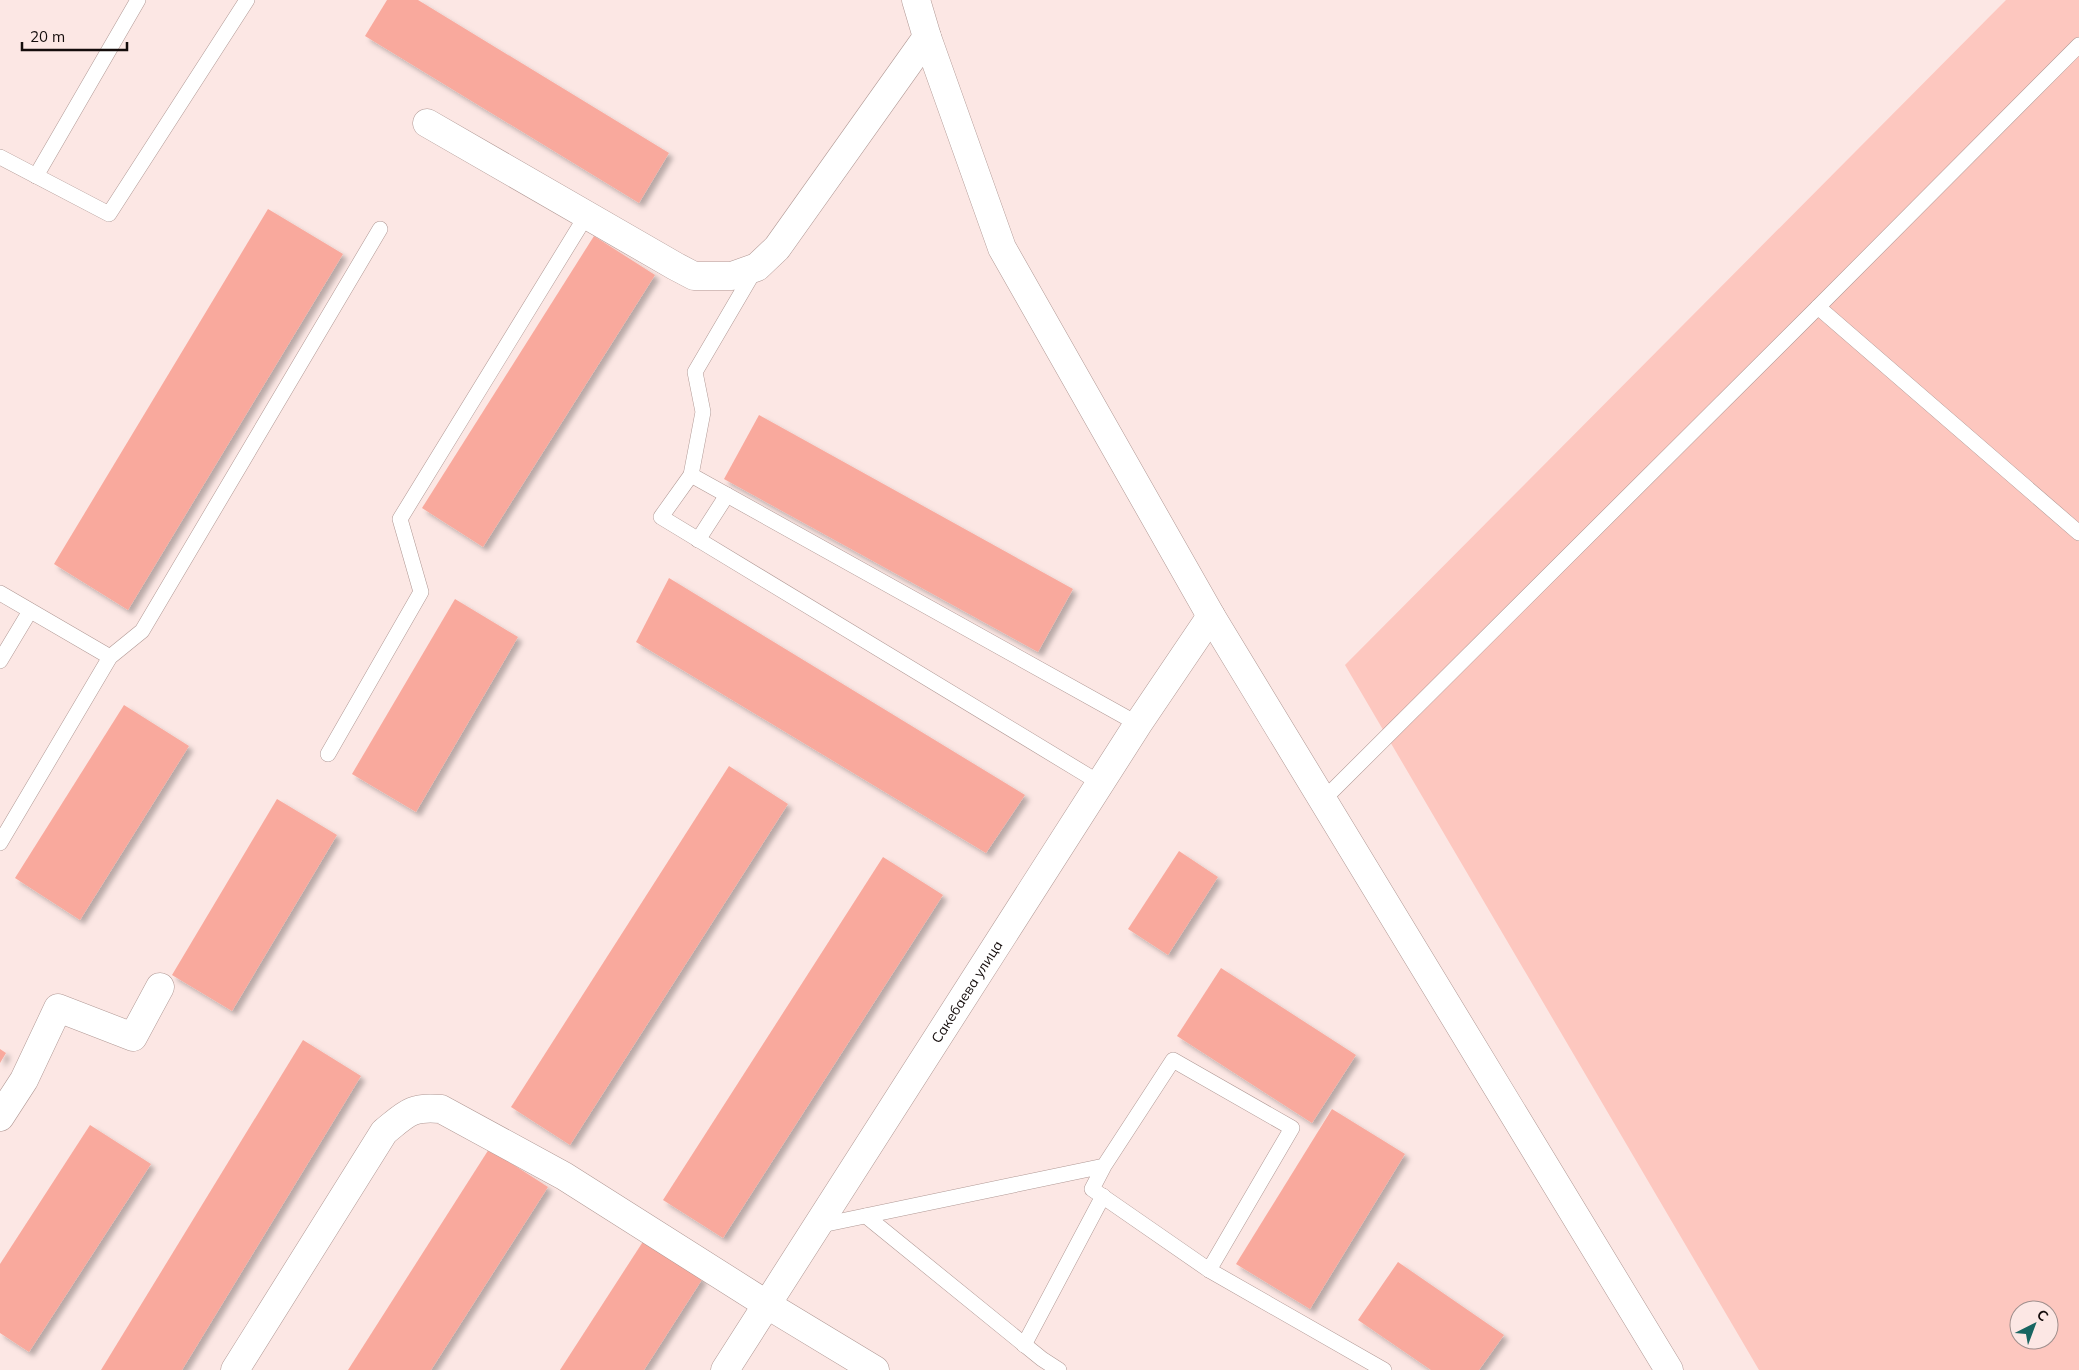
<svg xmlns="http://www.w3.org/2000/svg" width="2079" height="1370" font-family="Mulish,sans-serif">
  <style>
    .green { fill: #fdc7bf; fill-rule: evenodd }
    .building { fill: #f9a99d; filter: url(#shadow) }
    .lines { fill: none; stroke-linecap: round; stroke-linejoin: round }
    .service-casing { stroke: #b09894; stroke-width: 16 }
    .minor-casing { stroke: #b09894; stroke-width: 29 }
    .tertiary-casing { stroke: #b09894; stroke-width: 29 }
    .service { stroke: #fff; stroke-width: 15 }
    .minor { stroke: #fff; stroke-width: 28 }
    .tertiary { stroke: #fff; stroke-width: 28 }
    .labels { text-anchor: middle; stroke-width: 4; stroke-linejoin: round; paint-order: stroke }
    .street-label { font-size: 14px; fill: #140c0b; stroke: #fce7e4 }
  </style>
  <defs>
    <filter id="shadow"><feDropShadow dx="4.5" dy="4.5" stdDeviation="2.5" flood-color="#0004"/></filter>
  </defs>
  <rect width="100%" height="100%" fill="#fce7e4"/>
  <path class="green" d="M2006 0H2079V1370H1759L1345 665ZM2019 1310H2049V1340H2019Z"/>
  <g class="building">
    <polygon points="387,0 418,0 669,153 639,203 365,36"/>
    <polygon points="268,209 343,254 128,610 54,564"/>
    <polygon points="594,236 655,275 483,547 422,508"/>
    <polygon points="759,415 1073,589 1038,652 724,479"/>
    <polygon points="669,578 1025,795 986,853 636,642"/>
    <polygon points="455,599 518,637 416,812 352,774"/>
    <polygon points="124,705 189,746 80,920 15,878"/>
    <polygon points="729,766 788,804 570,1145 511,1107"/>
    <polygon points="277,799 337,835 232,1011 172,975"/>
    <polygon points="1179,851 1218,877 1168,955 1128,929"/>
    <polygon points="883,857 943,895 723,1238 663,1200"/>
    <polygon points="1221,968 1356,1055 1312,1123 1177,1036"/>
    <polygon points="303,1040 361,1076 182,1370 101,1370"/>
    <polygon points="0,1049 6,1053 0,1063"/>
    <polygon points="1332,1109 1405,1154 1310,1309 1236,1264"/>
    <polygon points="90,1125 151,1164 29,1352 0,1333 0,1264"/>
    <polygon points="489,1149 548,1187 431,1370 348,1370"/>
    <polygon points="644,1240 703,1278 644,1370 560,1370"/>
    <polygon points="1398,1262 1504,1335 1479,1370 1431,1370 1358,1320"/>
  </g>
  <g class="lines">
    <g class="service-casing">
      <g id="service">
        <polyline points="2079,45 1818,307 2079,533"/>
        <polyline points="0,157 109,214 247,0"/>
        <polyline points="36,176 138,0"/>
        <polyline points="756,268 695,372 703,412 691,475 661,517 1100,783"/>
        <polyline points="691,475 1138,724"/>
        <polyline points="698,540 727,495"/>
        <polyline points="0,593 110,657"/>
        <polyline points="0,661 30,611"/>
        <polyline points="328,754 421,592 400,519 586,216"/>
        <polyline points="1323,800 1818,307"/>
        <polyline points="0,843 110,657 142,631 380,229"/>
        <polyline points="866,1216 1042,1359 1059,1370"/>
        <polyline points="817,1226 1104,1166 1173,1060 1292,1128 1209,1270 1092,1189 1104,1166"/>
        <polyline points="1209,1270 1384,1370"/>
        <polyline points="1024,1345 1103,1196"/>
      </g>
    </g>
    <g class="minor-casing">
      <g id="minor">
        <polyline points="427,123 675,266 694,276 732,276 757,267 777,248 927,37"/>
        <polyline points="0,1117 24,1080 58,1008 133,1037 160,987"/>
        <path d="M235 1370 384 1132C406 1114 411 1106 441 1109L564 1176 766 1304 875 1370"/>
        <path id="s1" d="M725 1370 1138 724 1211 616"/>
      </g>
    </g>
    <g class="tertiary-casing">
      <polyline id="tertiary" points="916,0 927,37 1002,248 1211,616 1669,1370"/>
    </g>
    <use href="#service" class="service"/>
    <use href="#minor" class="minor"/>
    <use href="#tertiary" class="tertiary"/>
  </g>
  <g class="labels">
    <g class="street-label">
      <text dy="5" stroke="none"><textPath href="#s1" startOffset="449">Сакебаева улица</textPath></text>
    </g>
  </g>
  <g transform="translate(2034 1325) rotate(42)"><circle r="24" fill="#fce7e4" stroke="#9f8f8d"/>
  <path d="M0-4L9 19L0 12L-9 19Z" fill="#186561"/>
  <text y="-8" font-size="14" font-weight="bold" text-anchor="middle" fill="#140c0b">С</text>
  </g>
  <path d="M22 42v8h105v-8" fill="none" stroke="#140c0b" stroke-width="2.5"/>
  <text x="30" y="42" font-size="15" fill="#140c0b" stroke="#fce7e4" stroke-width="4" paint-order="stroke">20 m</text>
</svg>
